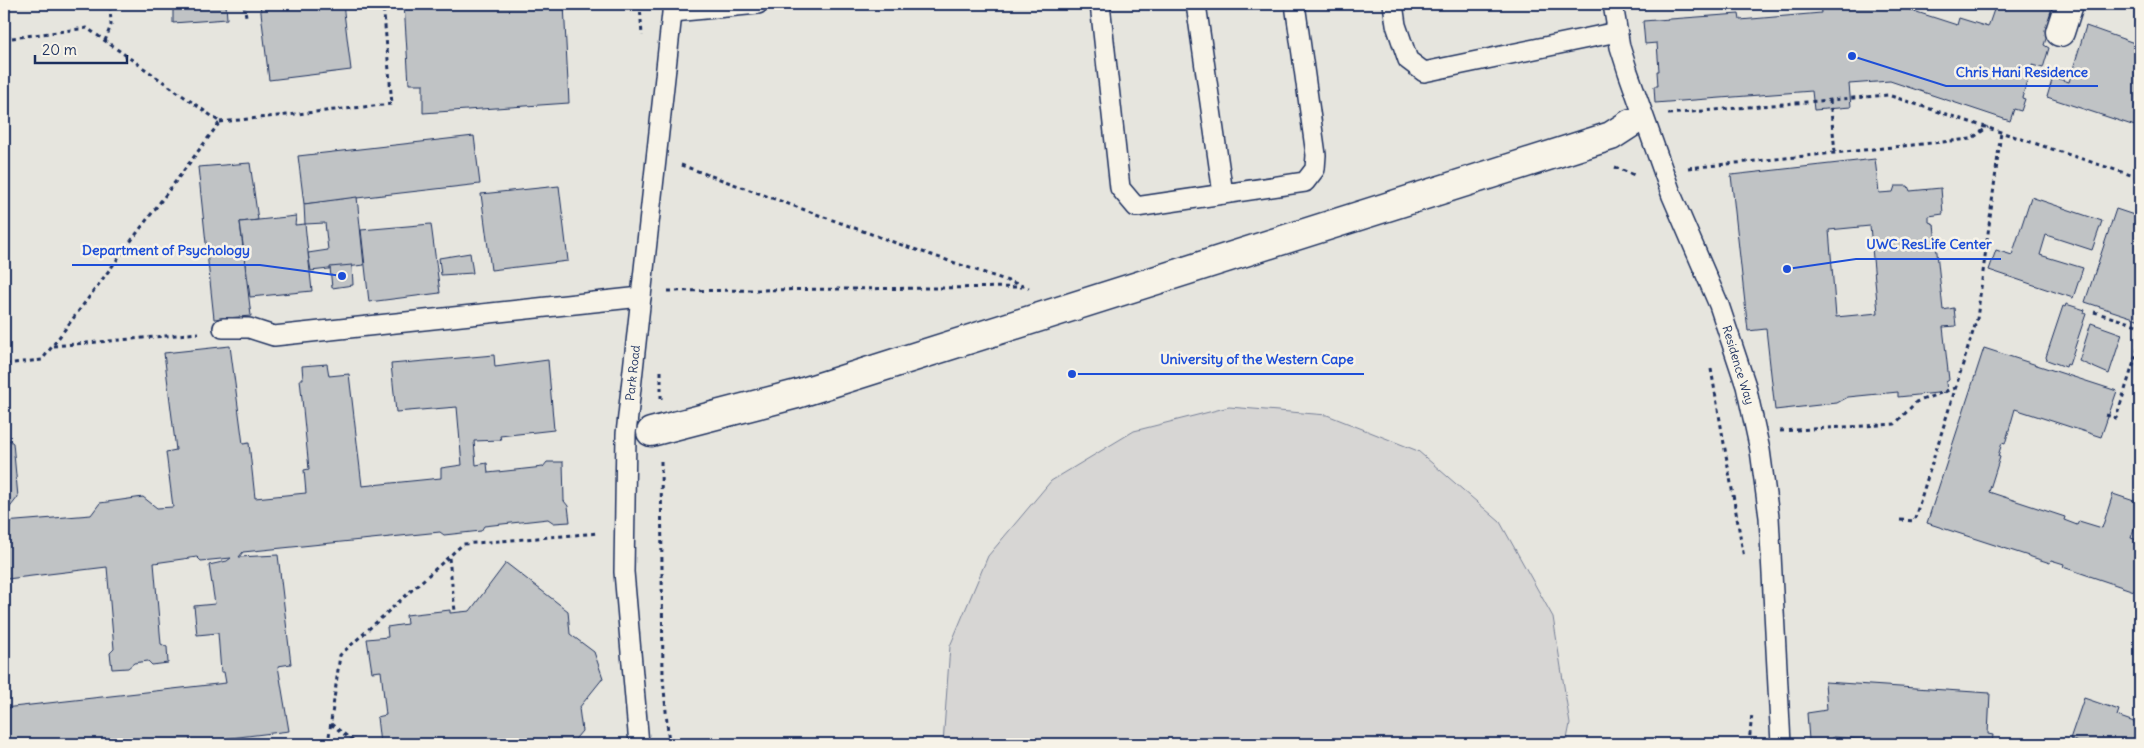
<svg xmlns="http://www.w3.org/2000/svg" width="2144" height="748" font-family="Delius,sans-serif">
  <style>
    .built { fill: #e6e5de }
    .green { fill: #d7d6d4; stroke: #798299 }
    .building { fill: #c0c3c5; stroke: #1b2f5e; fill-rule: evenodd }
    .lines { fill: none; stroke-linecap: round; stroke-linejoin: round }
    .service-casing { stroke: #1b2f5e; stroke-width: 22 }
    .pedestrian-casing { stroke: #1b2f5e; stroke-width: 31 }
    .minor-casing { stroke: #1b2f5e; stroke-width: 31 }
    .path { stroke: #1b2f5e; stroke-width: 3; stroke-dasharray: 4 4; stroke-linecap: butt }
    .service { stroke: #f7f3e8; stroke-width: 19 }
    .pedestrian { stroke: #f7f3e8; stroke-width: 28 }
    .minor { stroke: #f7f3e8; stroke-width: 28 }
    .labels { text-anchor: middle; stroke-width: 5; stroke-linejoin: round; paint-order: stroke }
    .street-label { font-size: 12px; fill: #1b2f5e; stroke: #f7f3e8 }
    .leader { fill: none; stroke: #1d4ed8; stroke-width: 2 }
    .callout-dot { fill: #1d4ed8; stroke: #f7f3e8; stroke-width: 2 }
    .callout-label { font-size: 14px; text-anchor: middle; font-weight: bold; fill: #1d4ed8; stroke: #f7f3e8; stroke-width: 5; stroke-linejoin: round; paint-order: stroke }
  </style>
  <rect width="100%" height="100%" fill="#f7f3e8"/>
  <filter id="ink" filterUnits="userSpaceOnUse"><feTurbulence type="fractalNoise" baseFrequency=".02" numOctaves="2"/><feDisplacementMap in="SourceGraphic" scale="10" xChannelSelector="R" yChannelSelector="G"/><feConvolveMatrix kernelMatrix="1 2 1 2 8 2 1 2 1" color-interpolation-filters="sRGB"/></filter>
  <g filter="url(#ink)">
    <rect class="built" x="4" y="4" width="2136" height="740"/>
    <polygon class="green" points="1229,407 1327,415 1418,451 1500,522 1553,617 1570,724 1566,744 943,744 950,646 988,556 1051,481 1134,431"/>
    <g class="building">
      <polygon points="173,4 226,4 227,19 173,23"/>
      <polygon points="260,4 343,4 351,70 269,80"/>
      <polygon points="404,4 564,4 569,103 423,113 423,84 409,84"/>
      <polygon points="1820,4 1892,4 1957,25 1959,18 1988,27 1996,4 2057,4 2044,45 2049,48 2043,68 2032,65 2022,98 2025,99 2021,111 2014,109 2010,121 1890,81 1849,84 1851,107 1814,110 1812,91 1655,103 1654,86 1658,86 1657,71 1659,71 1657,43 1645,44 1643,21 1739,14 1740,20 1821,13"/>
      <polygon points="2086,26 2140,45 2140,124 2137,123 2135,126 2047,97 2053,77 2069,82"/>
      <polygon points="474,136 480,184 304,204 298,156"/>
      <path d="M1875 159 1879 193 1893 192 1895 186H1908L1910 191 1941 188 1943 214 1929 216V222L1934 224 1943 310 1954 308 1956 326 1943 327 1949 380 1946 382 1947 392 1898 397V392L1848 397 1837 403 1775 410 1766 329 1748 331 1731 175ZM1870 226 1878 313 1836 317 1829 230Z"/>
      <polygon points="250,163 258,220 240,222 251,316 214,319 198,167"/>
      <polygon points="559,186 568,261 491,270 481,194"/>
      <polygon points="357,197 364,265 311,271 308,253 328,250 325,223 305,224 304,204"/>
      <polygon points="2031,197 2102,221 2092,250 2046,235 2040,255 2083,268 2073,298 1989,270 1996,250 2012,255"/>
      <polygon points="2116,209 2140,217 2140,320 2085,302"/>
      <polygon points="296,216 295,225 305,224 312,291 250,297 240,222"/>
      <polygon points="431,224 440,293 369,302 361,230"/>
      <polygon points="470,253 473,273 441,275 439,258"/>
      <polygon points="352,265 353,285 332,288 330,267"/>
      <polygon points="2066,304 2085,310 2084,313 2086,314 2069,365 2067,364 2066,367 2047,360 2046,357 2063,306 2065,307"/>
      <polygon points="2091,323 2122,334 2109,374 2079,361"/>
      <polygon points="230,346 243,444 249,443 255,498 306,493 304,470 309,469 300,379 303,379 302,366 327,364 329,376 349,374 362,486 441,478 441,468 462,465 457,407 396,412 391,364 494,355 495,367 548,360 554,430 500,436 501,440 474,441 476,465 487,463 488,473 543,467 547,462 563,462 564,501 568,506 570,522 554,523 548,519 484,526 481,531 444,535 440,532 243,552 239,557 278,555 291,664 278,666 289,731 180,744 4,744 4,708 226,683 224,672 221,672 218,633 197,635 194,606 215,604 209,565 227,561 231,558 201,561 197,557 154,563 161,644 167,647 168,663 152,665 148,661 134,663 128,668 112,669 110,653 114,649 107,567 7,579 4,562 4,522 91,515 100,503 143,497 157,508 173,507 166,452 176,450 164,353"/>
      <polygon points="1984,348 2117,391 2101,437 2015,409 2005,444 2002,443 1998,456 2000,457 1989,492 2065,517 2064,520 2077,525 2079,521 2102,528 2113,494 2140,503 2140,511 2131,538 2140,541 2140,593 2063,567 2064,564 2051,560 2050,563 1927,523"/>
      <polygon points="4,436 13,443 18,497 4,515"/>
      <polygon points="506,563 568,611 570,634 594,652 603,678 579,708 582,731 571,744 380,744 377,717 386,715 381,671 372,672 367,639 388,637 387,627 407,624 406,615 450,610 450,613 470,611"/>
      <polygon points="1825,682 1990,693 1988,734 1993,735 1992,744 1930,744 1833,737 1833,740 1815,742 1815,740 1809,740 1807,713 1827,710"/>
      <polygon points="2084,698 2119,710 2117,716 2140,724 2140,744 2079,744 2080,743 2070,739"/>
    </g>
    <g class="lines">
      <g class="service-casing">
        <g id="service">
          <polyline points="1100,4 1120,188 1136,207 1305,182 1315,169 1316,155 1295,4"/>
          <polyline points="1196,4 1223,194"/>
          <polyline points="1393,4 1396,25 1408,60 1424,72 1617,32"/>
          <polyline points="1613,4 1620,47 1628,72 1672,196 1719,305 1746,386 1760,450 1769,517 1781,744"/>
          <polyline points="673,12 758,4"/>
          <polyline points="223,328 249,328 274,336 641,297"/>
          <polyline points="639,744 624,572 626,434 673,4"/>
        </g>
      </g>
      <g class="pedestrian-casing">
        <polyline id="pedestrian" points="651,432 797,394 1611,136 1631,123"/>
      </g>
      <g class="minor-casing">
        <polyline id="minor" points="2060,32 2069,4"/>
      </g>
      <g class="path">
        <polyline points="244,4 246,16"/>
        <polyline points="640,4 642,36"/>
        <polyline points="4,39 87,28 220,122 42,360 4,364"/>
        <polyline points="105,41 111,25 110,4"/>
        <polyline points="1830,100 1835,152"/>
        <polyline points="1668,114 1888,95 2140,178"/>
        <polyline points="220,122 392,104 383,4"/>
        <polyline points="681,165 896,243 1029,288"/>
        <polyline points="1615,167 1637,176"/>
        <polyline points="1688,168 1971,139 1988,127"/>
        <polyline points="668,291 1022,287"/>
        <polyline points="2094,312 2140,326"/>
        <polyline points="53,346 199,333"/>
        <polyline points="1711,369 1744,558"/>
        <polyline points="661,371 661,399"/>
        <polyline points="2106,415 2116,418 2140,343"/>
        <polyline points="1780,431 1895,424 1916,402 1955,388"/>
        <polyline points="661,461 663,678 669,744"/>
        <polyline points="1900,520 1914,521 1977,319 2001,132"/>
        <polyline points="449,558 455,611"/>
        <polyline points="331,724 357,744"/>
        <polyline points="328,744 340,655 463,544 599,533"/>
        <polyline points="1749,744 1752,713"/>
      </g>
      <use href="#service" class="service"/>
      <use href="#pedestrian" class="pedestrian"/>
      <use href="#minor" class="minor"/>
    </g>
  </g>
  <g class="labels">
    <g class="street-label">
      <text transform="translate(1738 365) rotate(73)" y="4">Residence Way</text>
      <text transform="translate(633 373) rotate(-84)" y="4">Park Road</text>
    </g>
  </g>
  <path class="leader" d="M1852 56L1946 86H2098M1787 269L1856 259H2001M342 276L260 265H72M1072 374L1151 374H1364"/>
  <g class="callout-dot">
    <circle cx="1852" cy="56" r="5"/>
    <circle cx="1787" cy="269" r="5"/>
    <circle cx="342" cy="276" r="5"/>
    <circle cx="1072" cy="374" r="5"/>
  </g>
  <g class="callout-label">
    <text x="2022" y="77">Chris Hani Residence</text>
    <text x="1929" y="249">UWC ResLife Center</text>
    <text x="166" y="255">Department of Psychology</text>
    <text x="1257" y="364">University of the Western Cape</text>
  </g>
  <rect width="2144" height="748" fill="none" stroke="#f7f3e8" stroke-width="20"/>
  <rect x="10" y="10" width="2124" height="728" fill="none" stroke="#1b2f5e" stroke-width="2" filter="url(#ink)"/>
  <path d="M35 55v8h92v-8" fill="none" stroke="#1b2f5e" stroke-width="2.5"/>
  <text x="42" y="55" font-size="15" fill="#1b2f5e" stroke="#f7f3e8" stroke-width="4" paint-order="stroke">20 m</text>
</svg>
